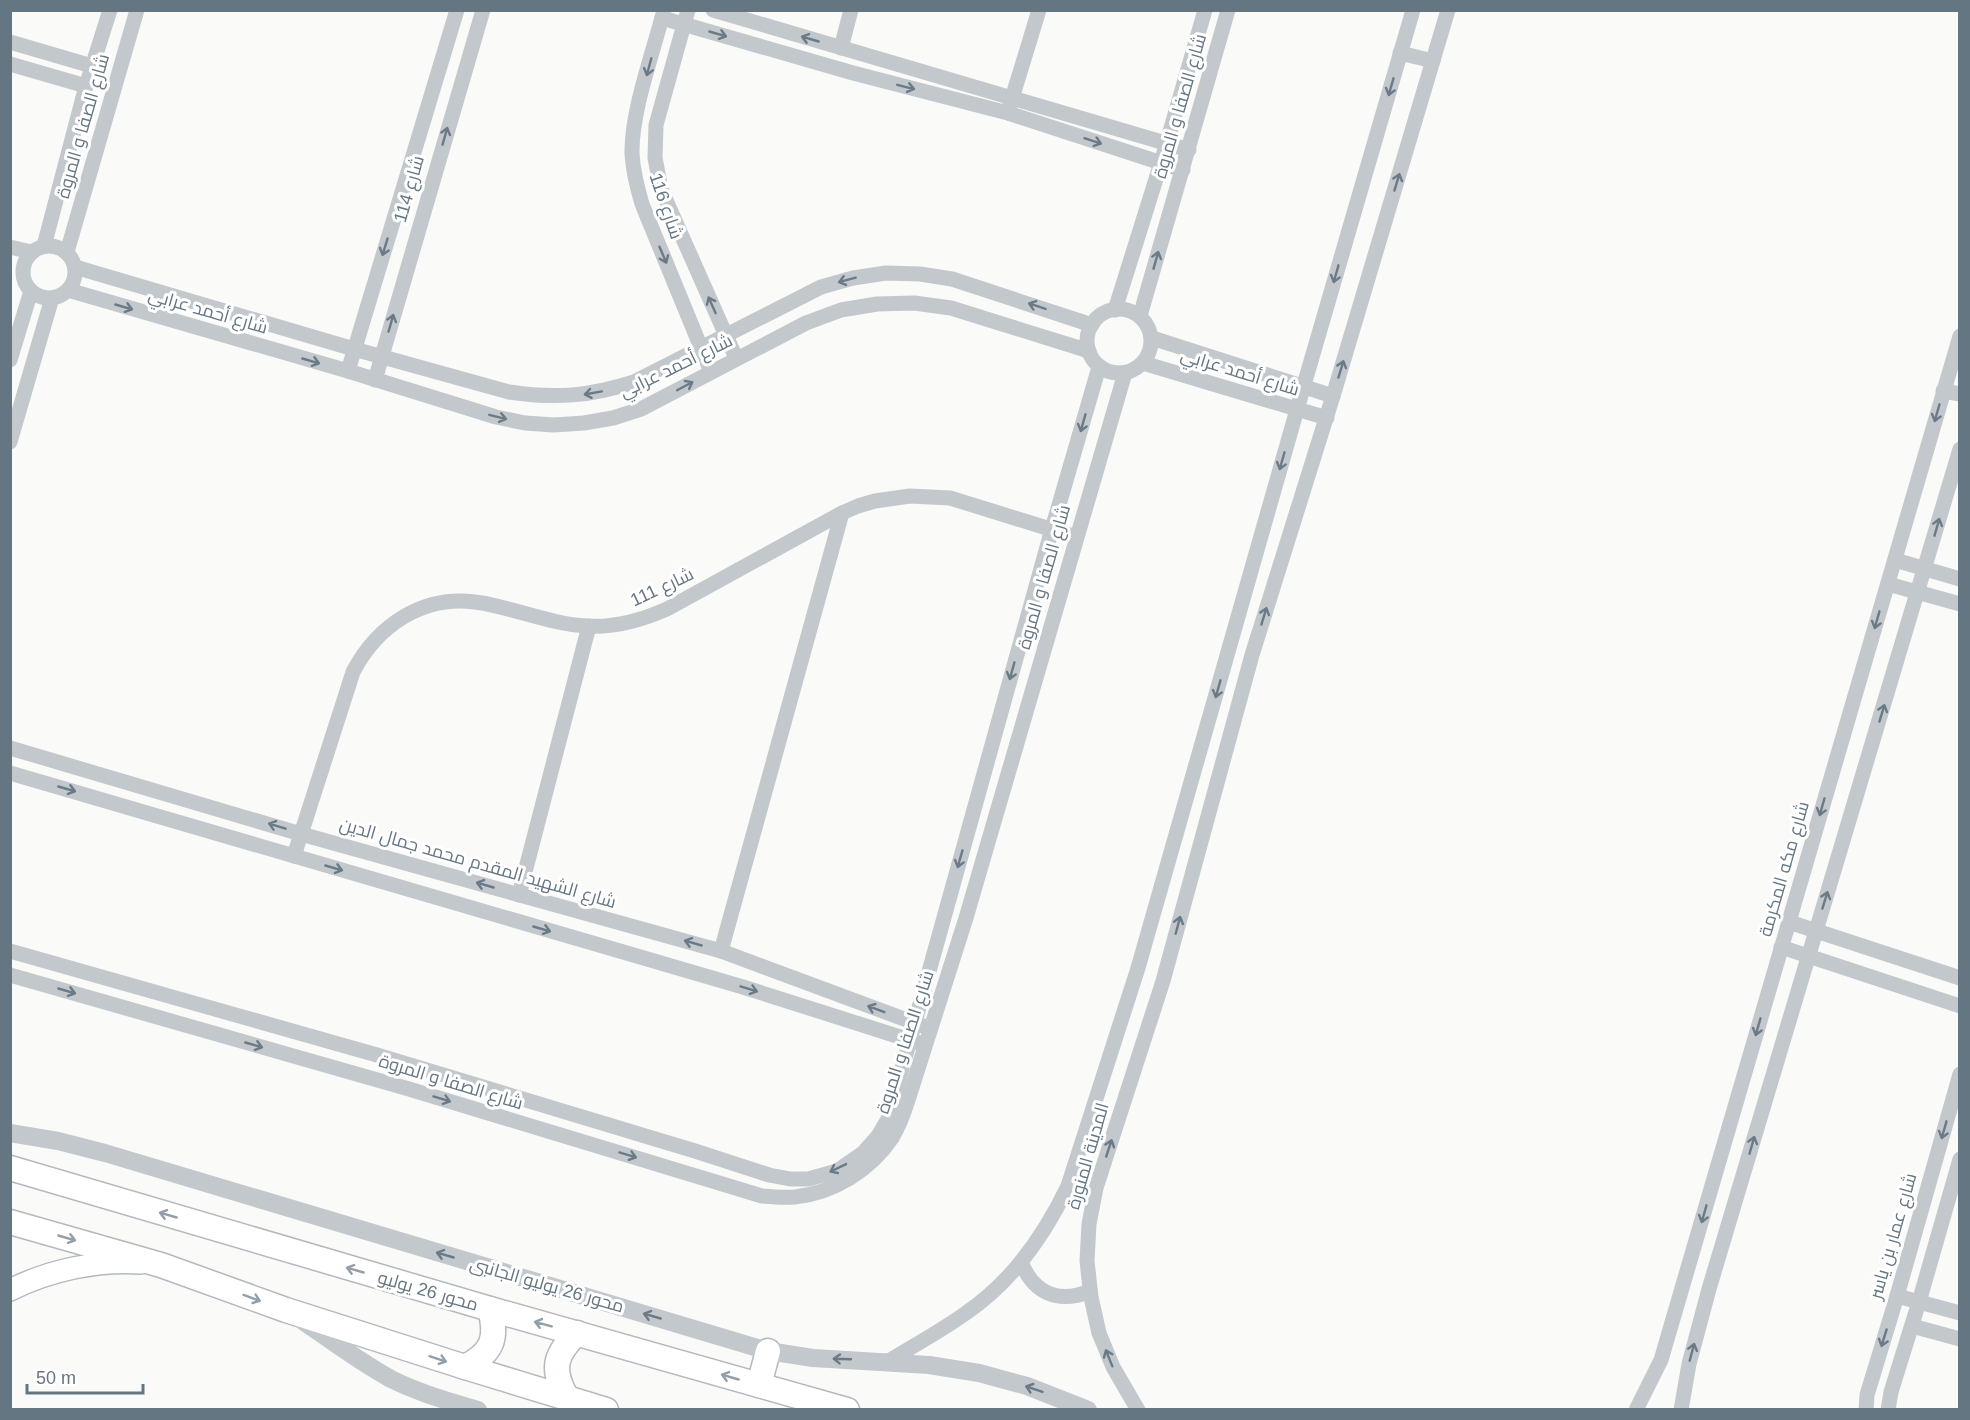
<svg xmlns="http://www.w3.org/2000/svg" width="1970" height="1420" font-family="Arial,Cairo,sans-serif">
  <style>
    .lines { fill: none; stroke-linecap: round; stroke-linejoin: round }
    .secondary-casing { stroke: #b3babf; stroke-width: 24 }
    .trunk-casing { stroke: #b4b9bd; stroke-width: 27 }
    .minor { stroke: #c3c8cc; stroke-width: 15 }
    .tertiary { stroke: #c3c8cc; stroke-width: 18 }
    .secondary { stroke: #fff; stroke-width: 21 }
    .trunk { stroke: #fff; stroke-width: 24 }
    .oneway { stroke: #6a7a87 }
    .oneway2 { stroke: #939fa8 }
    .labels { text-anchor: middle; stroke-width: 6; stroke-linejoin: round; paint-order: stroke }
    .street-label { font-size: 18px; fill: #657683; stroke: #fff }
  </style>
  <rect width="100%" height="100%" fill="#fafaf8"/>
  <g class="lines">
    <g class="secondary-casing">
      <path id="secondary" d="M10 1290C50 1270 97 1260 141 1263"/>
    </g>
    <g class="trunk-casing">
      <g id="trunk">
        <polyline points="10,1168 490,1309 847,1410"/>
        <polyline points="10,1222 161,1265 286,1310 465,1367 606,1410"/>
        <path d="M465 1367C492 1353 498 1339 490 1309"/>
        <polyline points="759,1385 768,1351"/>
        <path d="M567 1398C551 1370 554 1355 577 1333"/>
      </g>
    </g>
    <g class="minor">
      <path d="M664 10C653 53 631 112 632 154 633 171 637 187 642 204L711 372"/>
      <polyline points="688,10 656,125 655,158 661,189 736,358"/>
      <polyline points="713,10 1189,150"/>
      <polyline points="662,18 853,73 1008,113 1183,170"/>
      <polyline points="10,42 92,66"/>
      <polyline points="841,48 851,10"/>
      <polyline points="1400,53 1433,61"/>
      <polyline points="10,64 86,86"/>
      <polyline points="1010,105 1039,10"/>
      <circle cx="49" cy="272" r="26"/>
      <polyline points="44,246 86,86 110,10"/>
      <polyline points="10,247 31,252"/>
      <polyline points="67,252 137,10"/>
      <path d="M75 267 354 349 509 392C555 399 591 396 634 382L821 287 853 278 886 273 920 274 952 279 1092 325"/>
      <polyline points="68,290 348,371 496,417 525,423 554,425 584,423 613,418 641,409 806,323 841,310 877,304 914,303 951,308 1089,351"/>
      <circle cx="1119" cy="341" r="32"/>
      <polyline points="1115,310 1161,163 1205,10"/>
      <polyline points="1140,316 1228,10"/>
      <polyline points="1152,338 1333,396"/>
      <polyline points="10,360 31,291"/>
      <polyline points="1143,363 1327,418"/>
      <polyline points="348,371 457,10"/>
      <polyline points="375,380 483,10"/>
      <polyline points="1943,391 1960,394"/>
      <polyline points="10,442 52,298"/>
      <polyline points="1895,560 1960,579"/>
      <polyline points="1888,584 1960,604"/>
      <polyline points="10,748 301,834 721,951 923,1026"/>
      <polyline points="10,773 743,987 919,1043"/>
      <path d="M294 856 353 672C377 626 422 595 475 602 513 607 549 624 587 626 615 628 642 620 667 609L842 513 858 506 875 501 910 496 950 498 1076 537"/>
      <polyline points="519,895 589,626"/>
      <polyline points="1789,922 1960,978"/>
      <polyline points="1781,947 1960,1006"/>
      <polyline points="10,951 377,1055 695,1151 769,1175 790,1179 808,1179 837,1171 863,1153 878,1136 888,1119 1052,529 1099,367"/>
      <polyline points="721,951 842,513"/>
      <path d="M10 975 409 1089 762 1196C773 1197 784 1198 795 1197 833 1193 871 1170 892 1138 899 1126 904 1113 908 1100L966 918 1125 373"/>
      <path d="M1021 1262C1034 1294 1059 1304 1090 1291"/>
      <polyline points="1897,1296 1960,1313"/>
      <polyline points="1912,1326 1960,1339"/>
      <path d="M887 1362C913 1346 941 1331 966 1313 1013 1281 1044 1236 1068 1186L1138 968 1304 385 1413 10"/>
      <polyline points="1138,1410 1113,1367 1099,1333 1091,1297 1087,1261 1089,1224 1096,1188 1163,981 1252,655 1333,396 1448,10"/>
      <polyline points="1636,1410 1661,1360 1960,336"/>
      <polyline points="1681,1410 1689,1364 1709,1289 1960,449"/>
      <polyline points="1866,1410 1867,1395 1897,1296 1960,1074"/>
      <polyline points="1888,1410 1891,1392 1919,1302 1960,1159"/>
    </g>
    <g class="tertiary">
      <polyline points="10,1133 58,1141 105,1153 768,1351 813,1358 929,1365 979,1373 1027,1386 1088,1410"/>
      <path d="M303 1321C332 1341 360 1362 391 1379 419 1393 448 1401 478 1410"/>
    </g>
    <use href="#secondary" class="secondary"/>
    <use href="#trunk" class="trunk"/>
  </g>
  <defs><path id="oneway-shaft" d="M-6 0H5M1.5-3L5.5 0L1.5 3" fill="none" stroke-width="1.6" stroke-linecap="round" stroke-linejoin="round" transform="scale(1.5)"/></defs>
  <g class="oneway">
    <use href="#oneway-shaft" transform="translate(718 34) rotate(16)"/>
    <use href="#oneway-shaft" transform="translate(810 39) rotate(-164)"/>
    <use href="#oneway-shaft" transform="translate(649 67) rotate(105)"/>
    <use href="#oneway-shaft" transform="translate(906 87) rotate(14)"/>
    <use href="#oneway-shaft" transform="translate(1391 87) rotate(106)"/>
    <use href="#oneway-shaft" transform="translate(445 136) rotate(-74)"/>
    <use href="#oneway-shaft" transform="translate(1093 141) rotate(18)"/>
    <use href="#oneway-shaft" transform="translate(1397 182) rotate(-73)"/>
    <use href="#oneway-shaft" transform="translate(385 247) rotate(107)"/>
    <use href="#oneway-shaft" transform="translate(663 255) rotate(67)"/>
    <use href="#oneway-shaft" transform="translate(1156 260) rotate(-74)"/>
    <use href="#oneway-shaft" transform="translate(1336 274) rotate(106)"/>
    <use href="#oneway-shaft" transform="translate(847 280) rotate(165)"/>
    <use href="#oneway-shaft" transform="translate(712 305) rotate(-114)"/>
    <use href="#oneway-shaft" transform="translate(1037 306) rotate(-162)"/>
    <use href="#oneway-shaft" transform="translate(124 307) rotate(16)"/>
    <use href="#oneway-shaft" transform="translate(391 323) rotate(-74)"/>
    <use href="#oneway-shaft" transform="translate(311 361) rotate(16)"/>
    <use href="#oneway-shaft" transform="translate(1341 369) rotate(-73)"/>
    <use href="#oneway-shaft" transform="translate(685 386) rotate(-28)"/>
    <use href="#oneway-shaft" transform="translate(593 393) rotate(170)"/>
    <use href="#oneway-shaft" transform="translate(1937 413) rotate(106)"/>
    <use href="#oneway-shaft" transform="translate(498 417) rotate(14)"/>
    <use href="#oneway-shaft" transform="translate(1083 423) rotate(106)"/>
    <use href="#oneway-shaft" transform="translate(1282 461) rotate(106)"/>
    <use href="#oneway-shaft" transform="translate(1937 527) rotate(-74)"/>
    <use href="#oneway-shaft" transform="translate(1264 616) rotate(-73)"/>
    <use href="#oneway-shaft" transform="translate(1877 620) rotate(106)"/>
    <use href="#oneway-shaft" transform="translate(1012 671) rotate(106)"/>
    <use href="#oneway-shaft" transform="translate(1218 689) rotate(106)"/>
    <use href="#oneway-shaft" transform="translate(1882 713) rotate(-73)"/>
    <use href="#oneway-shaft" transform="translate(67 789) rotate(16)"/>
    <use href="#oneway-shaft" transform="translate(1822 807) rotate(106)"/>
    <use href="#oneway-shaft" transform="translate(277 826) rotate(-163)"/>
    <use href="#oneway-shaft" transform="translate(960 859) rotate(106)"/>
    <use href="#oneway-shaft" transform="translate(334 868) rotate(16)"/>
    <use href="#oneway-shaft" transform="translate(485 885) rotate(-164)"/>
    <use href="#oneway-shaft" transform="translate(1825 900) rotate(-73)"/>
    <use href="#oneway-shaft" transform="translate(1178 925) rotate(-75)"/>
    <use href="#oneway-shaft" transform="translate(542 929) rotate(16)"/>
    <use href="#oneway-shaft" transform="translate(693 943) rotate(-164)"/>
    <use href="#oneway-shaft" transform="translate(749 989) rotate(17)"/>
    <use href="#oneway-shaft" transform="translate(67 991) rotate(16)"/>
    <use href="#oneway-shaft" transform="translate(876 1009) rotate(-160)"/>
    <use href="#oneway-shaft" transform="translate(1758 1027) rotate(106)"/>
    <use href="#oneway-shaft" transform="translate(254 1045) rotate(16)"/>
    <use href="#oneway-shaft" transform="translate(442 1099) rotate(17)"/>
    <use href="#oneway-shaft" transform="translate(1944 1130) rotate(106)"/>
    <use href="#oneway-shaft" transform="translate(1752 1145) rotate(-74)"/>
    <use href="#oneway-shaft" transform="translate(1109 1148) rotate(-72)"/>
    <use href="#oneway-shaft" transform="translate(628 1155) rotate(17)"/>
    <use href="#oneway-shaft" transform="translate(838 1168) rotate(154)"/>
    <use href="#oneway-shaft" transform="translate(1704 1214) rotate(106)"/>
    <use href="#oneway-shaft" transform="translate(445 1255) rotate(-164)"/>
    <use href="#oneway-shaft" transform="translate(652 1316) rotate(-164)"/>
    <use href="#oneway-shaft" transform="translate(1884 1338) rotate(107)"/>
    <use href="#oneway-shaft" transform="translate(1692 1352) rotate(-75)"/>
    <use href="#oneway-shaft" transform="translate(1109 1358) rotate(-112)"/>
    <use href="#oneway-shaft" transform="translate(842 1359) rotate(-178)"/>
    <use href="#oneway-shaft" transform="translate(1034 1389) rotate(-161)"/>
  </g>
  <g class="oneway2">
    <use href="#oneway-shaft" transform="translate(168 1215) rotate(-164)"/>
    <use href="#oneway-shaft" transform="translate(67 1238) rotate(16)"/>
    <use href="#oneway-shaft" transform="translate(355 1270) rotate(-164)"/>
    <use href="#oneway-shaft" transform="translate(252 1298) rotate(20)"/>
    <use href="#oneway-shaft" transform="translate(543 1324) rotate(-165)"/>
    <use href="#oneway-shaft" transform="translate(438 1359) rotate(18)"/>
    <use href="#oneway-shaft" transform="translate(730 1377) rotate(-164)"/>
  </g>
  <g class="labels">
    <g class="street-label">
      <text transform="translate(1180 106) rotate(-74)" y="6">شارع الصفا و المروة</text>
      <text transform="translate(83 126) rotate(-74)" y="6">شارع الصفا و المروة</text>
      <text transform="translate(409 189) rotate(-74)" y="6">شارع 114</text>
      <text transform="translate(666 206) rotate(71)" y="6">شارع 116</text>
      <text transform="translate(208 311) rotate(16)" y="6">شارع أحمد عرابي</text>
      <text transform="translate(676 366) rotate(-26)" y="6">شارع أحمد عرابي</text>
      <text transform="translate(1240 372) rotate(17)" y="6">شارع أحمد عرابي</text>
      <text transform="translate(1044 577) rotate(-74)" y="6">شارع الصفا و المروة</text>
      <text transform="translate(662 587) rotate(-25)" y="6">شارع 111</text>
      <text transform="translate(478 863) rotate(16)" y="6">شارع الشهيد المقدم محمد جمال الدين</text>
      <text transform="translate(1784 869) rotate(-74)" y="6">شارع مكه المكرمة</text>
      <text transform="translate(905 1042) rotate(-72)" y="6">شارع الصفا و المروة</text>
      <text transform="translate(451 1082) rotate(17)" y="6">شارع الصفا و المروة</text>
      <text transform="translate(1088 1156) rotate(-74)" y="6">المدينة المنورة</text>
      <text transform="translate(1893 1236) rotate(-74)" y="6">شارع عمار بن ياسر</text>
      <text transform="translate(547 1285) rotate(16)" y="6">محور 26 يوليو الجانبى</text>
      <text transform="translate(428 1291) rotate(16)" y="6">محور 26 يوليو</text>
    </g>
  </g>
  <rect width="1970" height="1420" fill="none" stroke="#657683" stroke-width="24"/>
  <path d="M27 1384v9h116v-9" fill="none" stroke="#657683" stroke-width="3"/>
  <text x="36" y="1384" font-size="18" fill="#657683" stroke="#ffffff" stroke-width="4.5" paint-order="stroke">50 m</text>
</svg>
